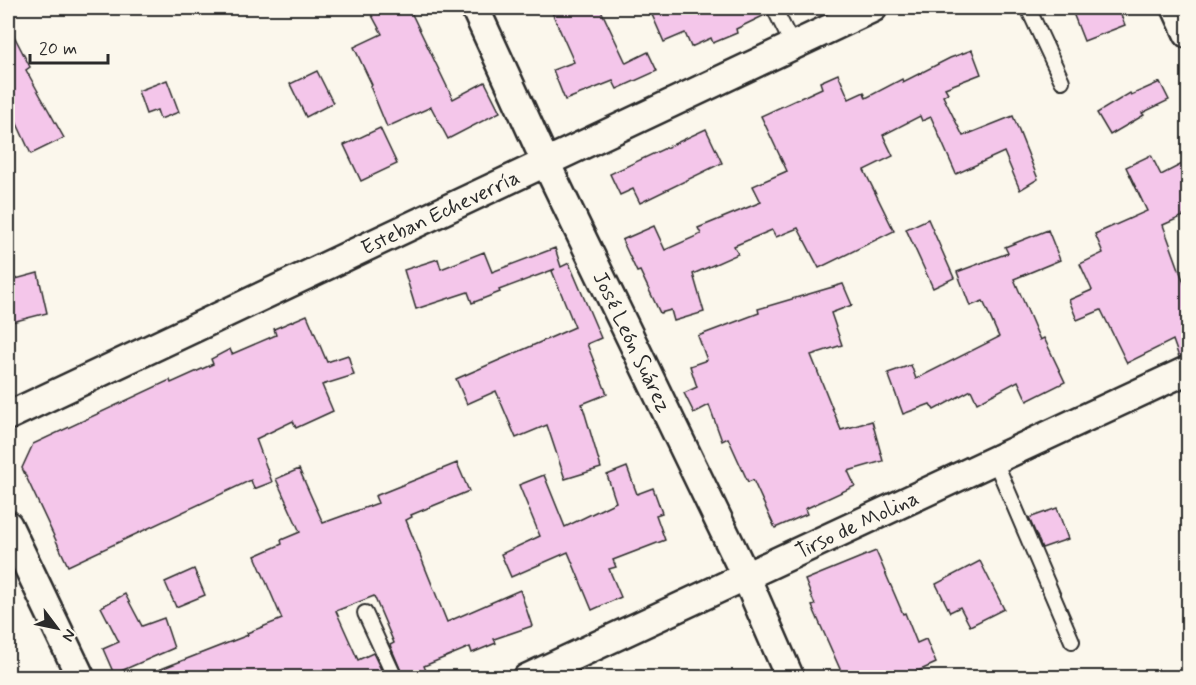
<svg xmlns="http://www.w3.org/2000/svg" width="1196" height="685" font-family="Mynerve,sans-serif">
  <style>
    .building { fill: #f4c6ea; stroke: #2b2b2b; stroke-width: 1.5 }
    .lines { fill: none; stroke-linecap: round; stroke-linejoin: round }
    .lane-casing { stroke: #2b2b2b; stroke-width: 18 }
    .street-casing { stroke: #2b2b2b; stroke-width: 32 }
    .lane { stroke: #fbf7ec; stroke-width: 14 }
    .street { stroke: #fbf7ec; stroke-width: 27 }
    .labels { text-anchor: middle; stroke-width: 4.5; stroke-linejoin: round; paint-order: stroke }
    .street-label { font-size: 21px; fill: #2b2b2b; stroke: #fbf7ec }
  </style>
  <rect width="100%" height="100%" fill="#fbf7ec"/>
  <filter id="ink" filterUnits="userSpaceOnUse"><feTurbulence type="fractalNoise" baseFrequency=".0167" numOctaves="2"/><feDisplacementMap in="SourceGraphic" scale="12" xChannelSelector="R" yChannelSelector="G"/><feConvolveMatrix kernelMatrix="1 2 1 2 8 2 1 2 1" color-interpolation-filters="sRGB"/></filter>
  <g filter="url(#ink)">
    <g class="building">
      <polygon points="368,8 409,8 453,99 485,82 500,112 448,139 431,107 387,127 370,86 372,85 354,47 382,34"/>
      <polygon points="550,8 600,8 626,63 648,52 657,71 617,89 613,81 565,100 553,70 574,62"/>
      <polygon points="649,8 765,8 767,14 736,29 737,33 713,43 711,38 691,47 685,33 664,42"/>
      <polygon points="1071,8 1118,8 1125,25 1084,41"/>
      <polygon points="8,24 30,67 26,70 64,138 31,154 8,104"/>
      <polygon points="972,50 981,74 945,88 948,93 943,96 963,136 1013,116 1038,179 1020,190 1004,152 956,174 931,117 922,121 920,116 883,135 893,156 864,170 894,231 819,268 798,228 776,237 772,230 734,246 738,254 693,274 704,312 674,321 671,310 660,313 640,271 637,272 622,240 654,226 665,250 701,234 698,228 761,202 753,186 787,171 761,116 822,88 820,82 838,74 849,99 864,92 866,98 902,79 903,82 950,58"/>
      <polygon points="317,71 333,103 306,117 290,84"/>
      <polygon points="167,80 179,112 160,119 157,110 146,114 138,91"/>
      <polygon points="1160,82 1169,100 1142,113 1144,115 1110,135 1097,113 1130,93 1131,95"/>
      <polygon points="380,128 397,164 361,181 344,145"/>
      <polygon points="706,129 722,163 640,203 633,189 620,195 610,174"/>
      <polygon points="1151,155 1161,175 1188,161 1188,214 1163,225 1188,294 1188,354 1179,357 1173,340 1127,363 1101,310 1077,320 1069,300 1092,290 1080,264 1103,253 1095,234 1147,211 1126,167"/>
      <polygon points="928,219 954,278 933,288 906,229"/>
      <polygon points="1048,230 1060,260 1014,279 1040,340 1044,338 1065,382 1027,401 1018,381 977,403 971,390 934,410 930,404 903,414 888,373 911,365 916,379 999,337 983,301 970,306 957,272 1008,253 1005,247"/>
      <polygon points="555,248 561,267 569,263 601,338 587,344 607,394 582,404 601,468 565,479 547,425 516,438 496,391 467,404 456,379 575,327 552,271 555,269 499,290 500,292 472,303 468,292 416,309 404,270 438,259 441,269 484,252 492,272"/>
      <polygon points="38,273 47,313 8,323 8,281"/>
      <polygon points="843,284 852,305 831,313 842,345 811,355 841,430 872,421 883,461 848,471 855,486 805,509 807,514 775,528 753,480 748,482 728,438 722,441 709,405 694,413 684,393 697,387 690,366 707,360 698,336 759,313 758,309"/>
      <polygon points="307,315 327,362 348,355 354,375 322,385 333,411 296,428 293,421 256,439 272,482 254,489 251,480 68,566 22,468 33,444 170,380 171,383 213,364 211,359 230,349 232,354 276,335 274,329"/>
      <polygon points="457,463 469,491 411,515 412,517 406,520 447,622 520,590 532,626 494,639 496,643 472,653 470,647 424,666 429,678 404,678 390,645 394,643 374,596 336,611 358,660 373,653 385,678 144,678 143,676 248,635 247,633 282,619 255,556 282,544 281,540 300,532 276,479 299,469 323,523 378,503 375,496"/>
      <polygon points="627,467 637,494 653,488 662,513 656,515 665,540 613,560 616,567 609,569 621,597 592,610 568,552 511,577 501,554 540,536 519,485 544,475 565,527 616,502 607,475"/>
      <polygon points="1057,508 1068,539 1042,548 1029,518"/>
      <polygon points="876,551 903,614 905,613 917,643 926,639 936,663 903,678 844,678 812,606 815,605 805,580"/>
      <polygon points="980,561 1004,609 970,626 960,607 950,612 936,584"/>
      <polygon points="194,569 205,595 176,607 165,582"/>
      <polygon points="125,594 142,626 164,618 174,648 114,674 103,649 119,642 101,607"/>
    </g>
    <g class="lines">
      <g class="lane-casing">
        <g id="lane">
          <polyline points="774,8 793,46"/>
          <polyline points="1028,8 1062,81"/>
          <polyline points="995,461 1072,641"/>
          <polyline points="365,613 395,678"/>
        </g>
      </g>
      <g class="street-casing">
        <g id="street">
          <path id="s1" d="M475 8 546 163 746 577 790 678"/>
          <polyline points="1176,8 1188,34"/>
          <path id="s2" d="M8 416 873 8"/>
          <polyline points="8,525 81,678"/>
          <path id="s3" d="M527 678 1188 370"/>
        </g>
      </g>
      <use href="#lane" class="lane"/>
      <use href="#street" class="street"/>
    </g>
  </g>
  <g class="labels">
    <g class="street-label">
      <text dy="7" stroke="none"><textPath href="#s2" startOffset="478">Esteban Echeverría</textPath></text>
      <text dy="7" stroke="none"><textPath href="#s1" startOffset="369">José León Suárez</textPath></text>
      <text dy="7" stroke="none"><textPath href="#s3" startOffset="364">Tirso de Molina</textPath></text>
    </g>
  </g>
  <rect width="1196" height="685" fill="none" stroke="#fbf7ec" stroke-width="30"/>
  <rect x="15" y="15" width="1166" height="655" fill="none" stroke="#2b2b2b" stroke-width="2" filter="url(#ink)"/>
  <g transform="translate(57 628) rotate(122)" stroke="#fbf7ec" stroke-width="4.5" paint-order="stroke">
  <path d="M0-4.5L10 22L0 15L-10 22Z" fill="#2b2b2b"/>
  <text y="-9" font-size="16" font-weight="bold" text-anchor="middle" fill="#2b2b2b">N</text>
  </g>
  <path d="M30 54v9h78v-9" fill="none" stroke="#2b2b2b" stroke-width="3"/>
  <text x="39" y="54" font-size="18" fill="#2b2b2b" stroke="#fbf7ec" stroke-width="4.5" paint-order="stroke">20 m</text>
</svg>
